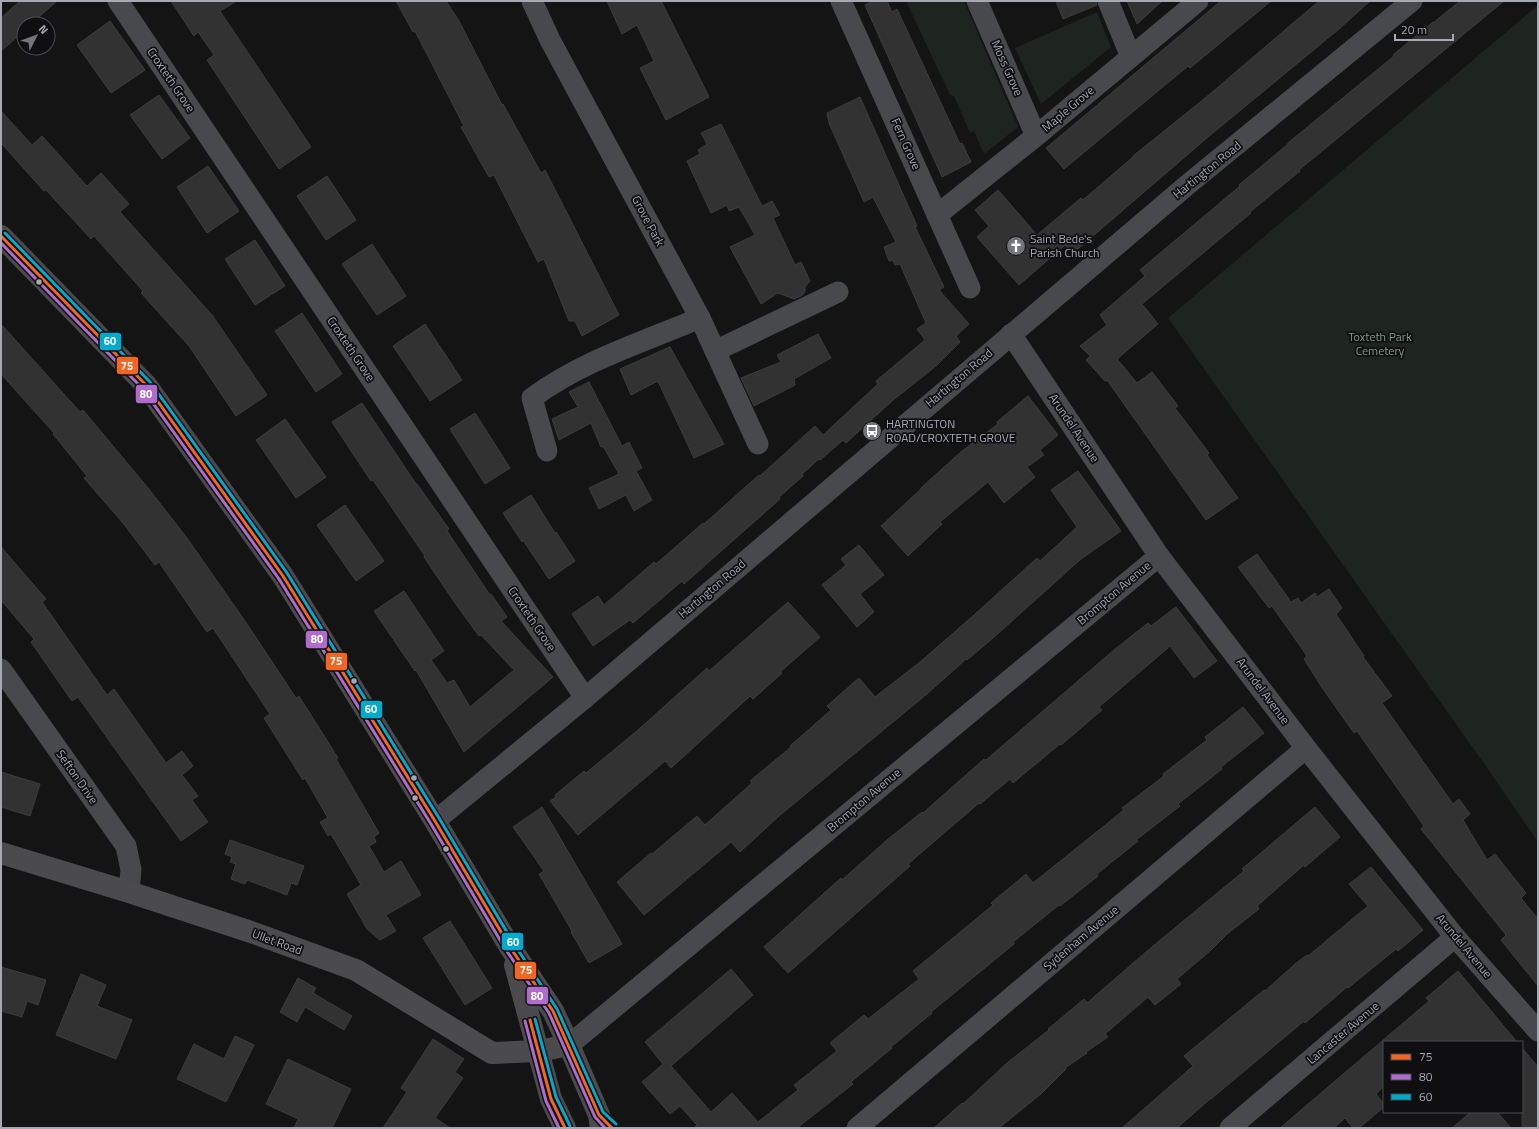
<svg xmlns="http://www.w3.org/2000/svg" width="1539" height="1129" font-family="'Titillium Web',sans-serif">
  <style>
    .green { fill: #1e241f }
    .building { fill: #323233; stroke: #3d3d40 }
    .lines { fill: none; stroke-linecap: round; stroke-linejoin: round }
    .minor { stroke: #48494d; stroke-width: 21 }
    .major { stroke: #4b4b4e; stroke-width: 22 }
    .bus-1-casing { stroke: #0f0e10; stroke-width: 6 }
    .bus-2-casing { stroke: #0f0e10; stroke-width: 6 }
    .bus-3-casing { stroke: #0f0e10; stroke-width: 6 }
    .bus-1 { stroke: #f26522; stroke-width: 3 }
    .bus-2 { stroke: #b06ccc; stroke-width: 3 }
    .bus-3 { stroke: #00a9ce; stroke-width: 3 }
    .bus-dot { fill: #a6a8b4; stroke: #0f0e10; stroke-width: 1.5 }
    .labels { text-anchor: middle; stroke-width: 3.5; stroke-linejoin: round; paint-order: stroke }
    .street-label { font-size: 12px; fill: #a6a8b4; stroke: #0f0e10 }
    .poi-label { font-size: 12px; fill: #a6a8b4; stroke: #0f0e10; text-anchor: start }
    .park-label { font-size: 12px; fill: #7e9e85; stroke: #0f0e10 }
    .line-badge { stroke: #0f0e10; stroke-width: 1.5 }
    .badge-label { font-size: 11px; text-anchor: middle; font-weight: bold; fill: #fff }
  </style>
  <rect width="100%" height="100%" fill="#141414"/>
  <g class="green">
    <polygon points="906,1 964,1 1018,127 984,154 974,131 970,133 954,96 950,95"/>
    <polygon points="1538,5 1538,842 1485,765 1168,318"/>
    <polygon points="1097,12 1111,47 1041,104 1015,48"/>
  </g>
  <g class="building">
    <polygon points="20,1 57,1 31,24 24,24 24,31 1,51 1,18"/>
    <polygon points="171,1 237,1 220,11 311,147 279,169 207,60 214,55 198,32 194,36"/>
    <polygon points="396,1 446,1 459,21 502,105 503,104 541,173 545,170 619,315 582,336 575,321 569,321 544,259 538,262 494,175 489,177 461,127 464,126 415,31 413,32"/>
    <polygon points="607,1 661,1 709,97 666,120 640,68 654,61 637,25 622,34"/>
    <polygon points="873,1 887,1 892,12 897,9 960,144 962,143 971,162 942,177 865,5"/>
    <polygon points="1056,1 1096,1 1097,5 1063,19"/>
    <polygon points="1127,1 1162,1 1137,24"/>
    <polygon points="1221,1 1271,1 1190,68 1188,66 1064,169 1046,148"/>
    <polygon points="1319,1 1370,1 1339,29 1208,137 1072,254 1065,245 1019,285 977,237 989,226 975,210 998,190 1037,235 1081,198 1083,200 1133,157 1133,156 1204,99"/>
    <polygon points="1460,1 1504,1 1299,170 1300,171 1250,212 1251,213 1142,304 1158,324 1117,359 1137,383 1152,372 1178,406 1175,408 1209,453 1207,455 1238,498 1206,520 1107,380 1105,381 1086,360 1090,356 1080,346 1107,325 1100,315 1145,276 1140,270 1240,186 1239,185 1288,144 1288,143 1394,56 1393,55 1433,22 1433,23"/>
    <polygon points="110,21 145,70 111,93 77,45"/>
    <polygon points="159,95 190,138 162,159 130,115"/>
    <polygon points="860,97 917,226 915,227 944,287 939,290 969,324 956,336 960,342 936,366 892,401 846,443 843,440 820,460 819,459 802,474 803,476 779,497 780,499 684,584 682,581 633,623 630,620 593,646 572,614 598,596 604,605 654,562 656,564 703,523 704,524 759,475 760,476 815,426 823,435 878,384 876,381 925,340 917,329 926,323 900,264 895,265 893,260 889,261 884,247 896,242 873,197 864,202 829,123 827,113"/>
    <polygon points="1,111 32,145 42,136 87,186 101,173 129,204 120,212 212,315 267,395 236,416 189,346 141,293 143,291 94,236 91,239 46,190 44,191 1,143"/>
    <polygon points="721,124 762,206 772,201 780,215 773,218 795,265 801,262 810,281 805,287 805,292 801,296 794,299 778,293 761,304 730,247 755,235 739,207 729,211 727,205 711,213 687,161 700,154 698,150 707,144 701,133"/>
    <polygon points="208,166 239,211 207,233 177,187"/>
    <polygon points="327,176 356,220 326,240 297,196"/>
    <polygon points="255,240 285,286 255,305 225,259"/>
    <polygon points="372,244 406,296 377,315 342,264"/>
    <polygon points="302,313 342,374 316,392 275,331"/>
    <polygon points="1,324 80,412 83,410 148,488 187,538 247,624 296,698 299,696 338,758 336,759 379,833 374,837 376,842 369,846 384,872 401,861 421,895 386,915 396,931 380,940 367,929 347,894 361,885 331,834 328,836 320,822 328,818 305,778 303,780 264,718 270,714 213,628 207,632 159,562 155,565 123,523 84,478 87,476 53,434 54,433 1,374"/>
    <polygon points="425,324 462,380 430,401 393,346"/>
    <polygon points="818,334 831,358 794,379 795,385 754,406 741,378 781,362 777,355"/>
    <polygon points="670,347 724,444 694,458 658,381 631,395 620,369"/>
    <polygon points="589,382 622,446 629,442 642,468 636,471 652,500 634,511 626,495 599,509 589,488 619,474 603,446 601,447 591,423 559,440 552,419 578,407 569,392"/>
    <polygon points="1028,396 1058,435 1040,450 1044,455 1027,467 1035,477 1004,503 988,482 940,522 942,524 908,556 881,526 921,489 921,488 962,451 998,424 997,422"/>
    <polygon points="362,403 416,484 417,484 449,529 447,531 490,595 491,594 507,617 501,621 553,677 464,752 416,670 415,671 374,611 404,591 444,651 431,660 447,683 454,680 470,707 514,670 481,635 479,636 455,603 424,557 425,556 373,480 371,481 332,422"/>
    <polygon points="475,413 510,468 485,484 450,429"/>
    <polygon points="285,419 326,477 296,498 256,440"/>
    <polygon points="1078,471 1121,531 1081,559 993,638 967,660 966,659 927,694 779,816 740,852 731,842 644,915 617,882 651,853 652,854 697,816 705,825 752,783 750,781 791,747 790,746 831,710 827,706 859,678 875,697 920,662 974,615 1037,558 1040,561 1077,527 1051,490"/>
    <polygon points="531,495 555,533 556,532 575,561 549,579 523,540 522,542 503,513"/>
    <polygon points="345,505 384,561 356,581 317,525"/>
    <polygon points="859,545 884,575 860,594 874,612 857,627 822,585 846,565 841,559"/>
    <polygon points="1,547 46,599 42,602 107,695 114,689 166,763 182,751 193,766 182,775 198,796 192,800 208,822 181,841 78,697 72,701 31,642 34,639 1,600"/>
    <polygon points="1257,554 1291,602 1298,598 1301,603 1315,593 1317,597 1329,589 1342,608 1336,614 1364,656 1363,657 1392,696 1382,703 1453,804 1459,799 1470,814 1463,820 1487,860 1495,854 1526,893 1521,898 1538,919 1538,986 1501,940 1506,935 1421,829 1424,826 1357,731 1354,733 1323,689 1304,659 1307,656 1272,606 1269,608 1238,567"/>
    <polygon points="788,602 820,637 780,672 782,673 753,699 750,696 671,768 665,761 578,835 550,801 556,797 555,795 584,771 586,773 638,730 707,668 709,671"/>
    <polygon points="1176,607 1217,661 1194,678 1170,646 1099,707 1102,710 1061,745 1060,744 1013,783 1010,779 980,804 979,803 908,864 910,866 788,973 764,947 841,878 842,880 887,840 922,812 923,813 984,759 986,760 1114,650 1148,623 1151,626"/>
    <polygon points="1243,707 1264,733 1221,767 1222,769 1178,804 1180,806 1136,840 1138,841 1097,874 1098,876 1060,906 1059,905 1013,942 1014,944 931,1012 932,1013 891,1047 892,1048 851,1082 853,1084 797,1128 694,1128 697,1125 680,1106 670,1114 642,1082 663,1064 645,1042 731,969 753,995 671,1066 711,1112 732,1093 758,1122 798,1090 794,1085 837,1051 830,1043 864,1015 868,1019 919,979 913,971 993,905 991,903 1026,874 1033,883 1124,810 1122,808 1164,776 1163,774 1207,740 1205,737"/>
    <polygon points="1,772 40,784 30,816 1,807"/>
    <polygon points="542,807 622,944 589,963 571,932 572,931 539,874 544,871 513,827"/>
    <polygon points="1315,807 1340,837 1305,867 1304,865 1257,906 1259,909 1227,934 1211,950 1177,979 1181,984 1155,1005 1148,997 1105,1034 1108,1037 1086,1052 1087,1053 1065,1068 1066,1069 1042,1093 999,1128 934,1128 962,1103 963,1104 1007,1063 1049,1030 1048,1029 1084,999 1087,1003 1153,946 1244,871 1242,869"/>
    <polygon points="230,840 304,866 297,885 291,883 287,895 247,880 245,884 231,879 236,864 230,862 232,857 225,854"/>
    <polygon points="1371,867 1423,930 1398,951 1396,949 1348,988 1347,987 1305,1023 1304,1021 1211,1099 1210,1099 1177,1128 1122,1128 1193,1066 1184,1056 1264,990 1265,991 1295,964 1307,955 1308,956 1368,906 1349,884"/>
    <polygon points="450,921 492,988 465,1005 423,938"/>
    <polygon points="1,967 46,980 38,1005 27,1001 22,1017 1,1011"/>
    <polygon points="1458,971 1517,1042 1384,1042 1384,1086 1376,1094 1384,1104 1384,1107 1359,1128 1353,1128 1345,1118 1334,1128 1280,1128 1429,1001 1426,998"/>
    <polygon points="81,974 106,985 97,1006 132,1020 116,1059 56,1035"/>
    <polygon points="298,978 316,988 313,993 352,1016 344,1030 305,1007 297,1022 280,1012"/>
    <polygon points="235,1036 254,1045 226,1102 177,1079 194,1044 224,1059"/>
    <polygon points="433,1039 464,1059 455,1072 463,1078 435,1118 450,1128 383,1128 407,1092 401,1088"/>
    <polygon points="1522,1048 1538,1067 1538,1128 1522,1128"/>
    <polygon points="288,1059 351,1089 332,1128 294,1128 298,1119 266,1104"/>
    <polygon points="1471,1112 1497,1112 1511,1128 1452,1128"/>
  </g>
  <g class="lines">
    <g class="minor">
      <polyline points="118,1 585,698"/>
      <polyline points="532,1 550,40 700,318 758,444"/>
      <polyline points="841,1 970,288"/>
      <polyline points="977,1 1036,136"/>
      <polyline points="1108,1 1131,57"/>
      <polyline points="937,215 1036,136 1198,1"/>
      <polyline points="1011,334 1159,556 1306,748 1455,937 1538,1031"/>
      <polyline points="715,351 838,292"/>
      <path d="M547 451 532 398C582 361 643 342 700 318"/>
      <polyline points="1,669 126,846 131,870 129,892"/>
      <polyline points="435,821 585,698 1186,186 1412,1"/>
      <polyline points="569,1045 1159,556"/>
      <polyline points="857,1128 1306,748"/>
      <polyline points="1230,1128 1455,937"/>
    </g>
    <g class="major">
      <polyline points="1,236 146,385 283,576 435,821 510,947 553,1011 569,1045 599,1115 601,1128"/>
      <polyline points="1,853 129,892 254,933 356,970 492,1053 539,1051 569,1045"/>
      <polyline points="515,965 551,1099 565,1128"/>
    </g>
    <g class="bus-1-casing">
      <g id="bus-1">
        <polyline points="1,236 146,385 283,576 435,821 510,947 553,1011 599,1115 612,1128"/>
        <polyline points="530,1020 551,1099 565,1128"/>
      </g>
    </g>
    <g class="bus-2-casing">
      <g id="bus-2">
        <polyline points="1,243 142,388 279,579 431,824 506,950 549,1013 595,1117 605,1128"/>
        <polyline points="525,1021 546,1101 559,1128"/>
      </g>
    </g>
    <g class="bus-3-casing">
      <g id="bus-3">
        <polyline points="5,233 150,382 287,573 439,818 514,944 557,1009 603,1112 616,1124"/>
        <polyline points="535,1019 556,1097 570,1126"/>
      </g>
    </g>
    <use href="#bus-1" class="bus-1"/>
    <use href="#bus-2" class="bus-2"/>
    <use href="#bus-3" class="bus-3"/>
  </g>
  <defs>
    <g id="church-disc" transform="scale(1)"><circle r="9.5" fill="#73747c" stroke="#0f0e10"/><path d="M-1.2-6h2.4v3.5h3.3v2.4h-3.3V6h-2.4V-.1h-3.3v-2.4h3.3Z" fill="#fff"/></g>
    <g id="bus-disc" transform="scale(1)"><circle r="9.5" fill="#73747c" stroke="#0f0e10"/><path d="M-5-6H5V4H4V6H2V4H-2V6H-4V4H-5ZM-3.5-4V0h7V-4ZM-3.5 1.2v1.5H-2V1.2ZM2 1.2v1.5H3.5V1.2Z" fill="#fff"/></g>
  </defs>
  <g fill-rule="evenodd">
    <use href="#church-disc" x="1016" y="246"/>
    <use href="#bus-disc" x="872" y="431"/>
  </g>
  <g class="bus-dot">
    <circle cx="39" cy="282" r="3.5"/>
    <circle cx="354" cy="681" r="3.5"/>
    <circle cx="414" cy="778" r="3.5"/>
    <circle cx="415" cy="798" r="3.5"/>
    <circle cx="446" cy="849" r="3.5"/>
  </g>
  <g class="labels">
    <g class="street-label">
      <text transform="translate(1007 68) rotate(66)" y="4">Moss Grove</text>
      <text transform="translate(171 80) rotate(56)" y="4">Croxteth Grove</text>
      <text transform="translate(1068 109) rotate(-40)" y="4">Maple Grove</text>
      <text transform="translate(906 144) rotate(66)" y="4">Fern Grove</text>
      <text transform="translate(1207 170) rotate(-39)" y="4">Hartington Road</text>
      <text transform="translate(648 221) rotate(62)" y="4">Grove Park</text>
      <text transform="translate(351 349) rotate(56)" y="4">Croxteth Grove</text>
      <text transform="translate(959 378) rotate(-40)" y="4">Hartington Road</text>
      <text transform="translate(1074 428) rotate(56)" y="4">Arundel Avenue</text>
      <text transform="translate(712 589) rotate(-40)" y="4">Hartington Road</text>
      <text transform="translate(1114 593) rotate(-40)" y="4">Brompton Avenue</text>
      <text transform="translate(532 619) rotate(56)" y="4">Croxteth Grove</text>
      <text transform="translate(1263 691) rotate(53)" y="4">Arundel Avenue</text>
      <text transform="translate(77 777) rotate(55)" y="4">Sefton Drive</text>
      <text transform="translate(864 800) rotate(-40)" y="4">Brompton Avenue</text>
      <text transform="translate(1081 938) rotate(-40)" y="4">Sydenham Avenue</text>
      <text transform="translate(277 942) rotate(20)" y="4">Ullet Road</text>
      <text transform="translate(1464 946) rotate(50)" y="4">Arundel Avenue</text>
      <text transform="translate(1343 1033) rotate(-40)" y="4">Lancaster Avenue</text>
    </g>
    <g class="poi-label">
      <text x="1030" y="243">Saint Bede's<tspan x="1030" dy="14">Parish Church</tspan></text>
      <text x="886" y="428">HARTINGTON<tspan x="886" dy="14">ROAD/CROXTETH GROVE</tspan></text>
    </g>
    <g class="park-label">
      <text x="1380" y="341">Toxteth Park<tspan x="1380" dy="14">Cemetery</tspan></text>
    </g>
  </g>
  <g class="line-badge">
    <rect x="99" y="332" width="23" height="19" rx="4" fill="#00a9ce"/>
    <rect x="116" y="356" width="23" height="19" rx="4" fill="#f26522"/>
    <rect x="135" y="384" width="23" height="20" rx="4" fill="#b06ccc"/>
    <rect x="305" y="630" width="23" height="19" rx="4" fill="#b06ccc"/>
    <rect x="325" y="652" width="23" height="19" rx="4" fill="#f26522"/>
    <rect x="360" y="700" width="23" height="19" rx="4" fill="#00a9ce"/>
    <rect x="501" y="932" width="23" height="19" rx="4" fill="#00a9ce"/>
    <rect x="514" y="961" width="23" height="19" rx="4" fill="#f26522"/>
    <rect x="526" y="986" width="23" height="19" rx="4" fill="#b06ccc"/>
  </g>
  <g class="badge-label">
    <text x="110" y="345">60</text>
    <text x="127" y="370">75</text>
    <text x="146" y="398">80</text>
    <text x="317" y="643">80</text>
    <text x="336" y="665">75</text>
    <text x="371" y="713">60</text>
    <text x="513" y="946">60</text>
    <text x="526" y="974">75</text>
    <text x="537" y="1000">80</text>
  </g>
  <rect width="1539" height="1129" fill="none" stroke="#a6a8b4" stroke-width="4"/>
  <rect x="1383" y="1041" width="140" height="72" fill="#0f0e10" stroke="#4b4c52"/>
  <rect x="1391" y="1054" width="20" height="6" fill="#f26522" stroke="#4b4c52"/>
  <text x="1419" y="1061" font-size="12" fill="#a6a8b4">75</text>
  <rect x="1391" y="1074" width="20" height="6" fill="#b06ccc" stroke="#4b4c52"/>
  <text x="1419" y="1081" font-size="12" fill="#a6a8b4">80</text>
  <rect x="1391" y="1094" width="20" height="6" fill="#00a9ce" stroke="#4b4c52"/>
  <text x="1419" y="1101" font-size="12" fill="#a6a8b4">60</text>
  <g transform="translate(36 36) rotate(48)"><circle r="19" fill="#0f0e10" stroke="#4b4c52"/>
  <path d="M0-3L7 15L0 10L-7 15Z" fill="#73747c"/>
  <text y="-6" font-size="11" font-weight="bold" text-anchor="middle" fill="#a6a8b4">N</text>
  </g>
  <path d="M1395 34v6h58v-6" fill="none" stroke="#a6a8b4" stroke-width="2"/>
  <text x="1401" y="34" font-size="12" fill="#a6a8b4" stroke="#0f0e10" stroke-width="3" paint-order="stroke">20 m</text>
</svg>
